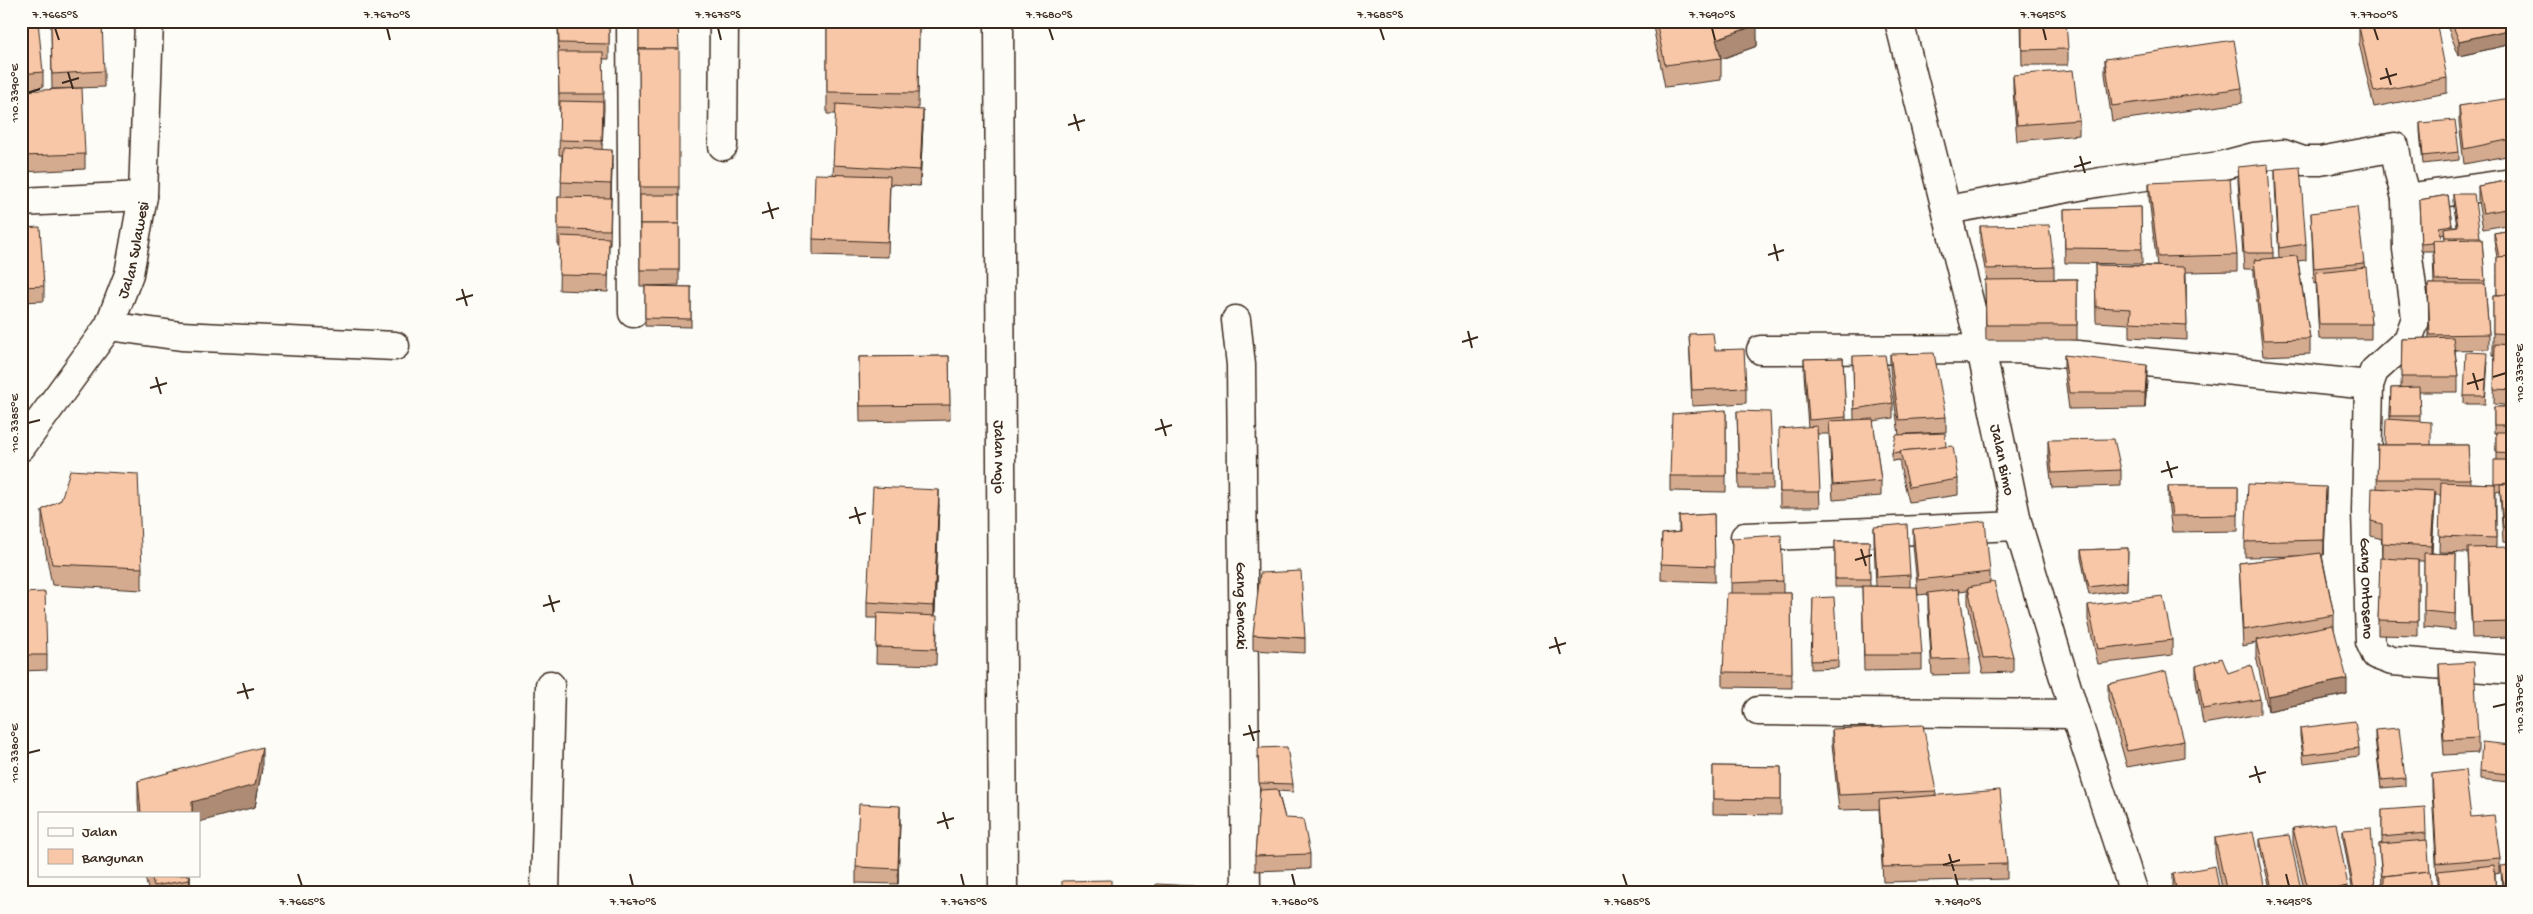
<svg xmlns="http://www.w3.org/2000/svg" width="2533" height="914" font-family="'Gochi Hand',sans-serif">
  <style>
    .lines { fill: none; stroke-linecap: round; stroke-linejoin: round }
    .minor-casing { stroke: #3b2a1e; stroke-width: 31 }
    .minor { stroke: #fdfcf7; stroke-width: 28 }
    .wall { fill: #d5ab90; stroke: #3b2a1e; fill-rule: evenodd }
    .shaded-wall { fill: #ae8b75; stroke: #3b2a1e }
    .building { fill: #f8c7a7; stroke: #3b2a1e }
    .ticks { fill: none; stroke: #3b2a1e; stroke-width: 2 }
    .labels { text-anchor: middle; stroke-width: 4; stroke-linejoin: round; paint-order: stroke }
    .street-label { font-size: 16px; fill: #3b2a1e; stroke: #fdfcf7 }
    .neatline { fill: none; stroke: #3b2a1e; stroke-width: 2 }
    .ticks-label { font-size: 12px; text-anchor: middle; fill: #3b2a1e }
  </style>
  <rect width="100%" height="100%" fill="#fdfcf7"/>
  <filter id="ink" filterUnits="userSpaceOnUse"><feTurbulence type="fractalNoise" baseFrequency=".02" numOctaves="2"/><feDisplacementMap in="SourceGraphic" scale="10" xChannelSelector="R" yChannelSelector="G"/><feConvolveMatrix kernelMatrix="1 2 1 2 8 2 1 2 1" color-interpolation-filters="sRGB"/></filter>
  <g filter="url(#ink)">
    <g class="lines">
      <g class="minor-casing">
        <g id="minor">
          <polyline points="631,21 633,313"/>
          <path id="s1" d="M999 21 1003 893"/>
          <path id="s2" d="M1899 21 1981 349 2018 526 2075 714 2134 893"/>
          <polyline points="723,146 724,21"/>
          <polyline points="2406,198 2512,183"/>
          <polyline points="21,202 143,196"/>
          <path id="s3" d="M1947 210 2101 182 2220 166 2254 157 2283 154 2303 161H2320L2395 147 2399 173 2406 198 2407 249 2416 318 2408 340 2374 371 2369 385 2366 511 2370 642 2376 655 2392 661 2512 670"/>
          <path id="s4" d="M1236 320 1241 365 1246 893"/>
          <polyline points="109,326 181,336 395,346"/>
          <polyline points="1761,350 2020,349 2369,385"/>
          <path id="s5" d="M21 447 109 326 129 274 143 196 149 21"/>
          <polyline points="1745,537 2018,526"/>
          <polyline points="1758,711 2075,714"/>
          <polyline points="545,893 550,685"/>
        </g>
      </g>
      <use href="#minor" class="minor"/>
    </g>
    <g class="wall">
      <polygon points="21,21 43,72 43,87 21,90"/>
      <polygon points="558,21 609,21 609,59 603,59 604,109 602,149 612,165 610,245 609,245 608,292 559,290 560,245 558,245 558,197 561,197 562,155 559,155 560,110 559,110"/>
      <polygon points="639,21 679,187 679,285 647,286 691,287 691,327 645,326 645,286 640,286"/>
      <polygon points="827,21 923,21 923,29 919,29 918,110 923,125 920,186 890,184 888,257 813,255 813,239 833,175 836,114 827,114"/>
      <polygon points="1652,21 1756,21 1757,46 1721,59 1721,80 1665,87"/>
      <polygon points="2021,21 2068,49 2068,65 2022,65"/>
      <polygon points="2445,21 2512,21 2512,44 2459,56"/>
      <polygon points="51,25 104,71 104,87 52,89"/>
      <polygon points="2359,27 2447,78 2447,93 2374,107 2359,43"/>
      <polygon points="2105,59 2242,88 2242,103 2112,121 2105,74"/>
      <polygon points="2013,75 2079,120 2079,135 2017,141 2013,90"/>
      <polygon points="21,91 85,154 85,169 21,172"/>
      <polygon points="2512,100 2512,155 2464,164 2459,122 2459,106"/>
      <polygon points="2420,123 2459,152 2459,160 2423,164 2420,131"/>
      <polygon points="2238,167 2273,253 2273,258 2279,258 2275,184 2275,169 2306,244 2306,260 2298,261 2310,339 2310,354 2263,356 2254,275 2254,269 2244,269 2238,182"/>
      <polygon points="2512,180 2512,224 2483,229 2478,201 2478,186"/>
      <polygon points="2149,183 2237,255 2237,271 2186,272 2187,340 2130,337 2130,324 2096,322 2095,265 2157,266 2149,198"/>
      <path d="M2453 194 2480 237V239H2482L2485 284 2489 334V349L2455 350 2458 377V392H2419L2420 421 2431 445H2468L2470 483 2494 484 2496 460V433H2494V407H2512V543L2503 542 2500 491 2496 492V547L2512 619V637L2472 638 2468 553 2439 552 2441 495H2435L2432 553 2456 554 2455 630 2424 627V561H2418V636L2378 635V620L2382 558V539L2371 536V521L2377 488 2378 445H2385L2390 420 2391 388H2401L2402 339 2429 338 2428 284H2434L2433 251H2421L2419 200 2448 195 2452 226H2457L2453 202ZM2444 234 2445 240H2442L2441 235Z"/>
      <polygon points="2141,207 2142,264 2065,263 2064,209"/>
      <polygon points="2311,213 2364,263 2371,324 2371,339 2319,339 2316,283 2314,284"/>
      <polygon points="1980,226 2054,267 2054,279 2077,279 2077,340 1986,340 1985,280 1987,280 1980,242"/>
      <polygon points="21,228 44,286 44,301 21,302"/>
      <polygon points="2512,230 2512,406 2494,404 2495,355 2493,355 2493,295 2497,295 2497,257 2494,241 2494,233"/>
      <polygon points="1689,334 1715,350 1746,388 1746,403 1692,406"/>
      <polygon points="1890,354 1946,417 1946,432 1907,434 1946,447 1958,479 1958,495 1909,502 1900,466 1900,460 1892,461 1892,453 1899,435 1890,369"/>
      <polygon points="2064,355 2147,380 2145,408 2069,409 2064,370"/>
      <polygon points="949,356 950,420 860,422 859,357"/>
      <polygon points="1853,356 1893,403 1893,418 1873,421 1881,481 1881,496 1833,500 1829,434 1817,434 1820,507 1780,507 1779,444 1808,427 1804,374 1804,359 1843,358 1846,420 1854,420"/>
      <polygon points="2488,361 2485,404 2464,404 2464,396"/>
      <polygon points="1726,410 1726,492 1670,491 1670,476"/>
      <polygon points="1737,411 1773,474 1773,489 1739,489"/>
      <polygon points="2048,440 2121,470 2121,486 2052,488 2048,455"/>
      <polygon points="2168,486 2238,486 2238,531 2172,532 2168,502"/>
      <polygon points="61,500 142,568 142,590 52,585 42,532 42,510"/>
      <polygon points="2326,502 2324,555 2322,555 2334,615 2334,629 2347,694 2268,711 2256,656 2256,643 2243,646 2239,563 2300,556 2245,557 2245,542"/>
      <polygon points="939,505 935,616 937,631 936,665 876,663 877,618 867,618 867,602"/>
      <polygon points="1714,514 1715,582 1661,580 1662,534 1679,532 1679,516"/>
      <polygon points="1874,527 1910,575 1910,587 1922,655 1922,670 1864,671 1862,587 1835,587 1835,541 1869,541 1870,586 1876,586 1874,542"/>
      <polygon points="1913,529 1990,572 1990,583 2013,657 2013,672 1983,673 1968,603 1968,590 1959,591 1970,659 1970,674 1932,675 1928,608 1928,594 1918,595 1913,545"/>
      <polygon points="1732,538 1783,581 1783,593 1791,593 1792,688 1723,687 1723,672 1731,593"/>
      <polygon points="2128,548 2127,590 2089,595 2081,558 2081,550"/>
      <polygon points="21,593 47,655 47,670 21,671"/>
      <polygon points="1813,598 1838,660 1838,668 1811,669"/>
      <polygon points="2088,605 2172,640 2172,655 2098,664 2088,620"/>
      <polygon points="1253,635 1305,638 1305,653 1253,650"/>
      <polygon points="2439,664 2478,738 2478,753 2444,755 2439,679"/>
      <polygon points="2196,666 2228,673 2260,699 2260,714 2203,724 2196,681"/>
      <polygon points="2108,684 2184,741 2184,757 2127,767 2108,699"/>
      <polygon points="2300,728 2359,748 2359,756 2304,763 2300,736"/>
      <polygon points="1832,729 1936,791 1936,795 2007,864 2007,879 1883,882 1879,809 1839,810 1832,744"/>
      <polygon points="2375,730 2405,778 2405,786 2381,788 2375,738"/>
      <polygon points="2511,753 2508,782 2480,779 2480,771"/>
      <polygon points="1258,756 1293,784 1293,792 1278,791 1285,818 1310,854 1310,869 1255,871 1255,856 1260,791"/>
      <polygon points="2512,757 2512,784 2511,783"/>
      <polygon points="1713,766 1781,767 1781,815 1713,814"/>
      <polygon points="262,768 255,807 199,813 139,813 138,802 138,781"/>
      <polygon points="2432,774 2471,817 2500,858 2500,873 2495,874 2496,893 2438,893 2438,879 2437,879 2432,790"/>
      <polygon points="2382,810 2426,833 2426,840 2430,872 2430,880 2382,884 2379,844 2382,843"/>
      <polygon points="900,821 898,884 856,883 856,867"/>
      <polygon points="2293,828 2348,893 2305,893 2293,843"/>
      <polygon points="2343,830 2375,888 2375,893 2353,893 2343,838"/>
      <polygon points="2215,838 2265,889 2265,893 2223,893 2215,854"/>
      <polygon points="2260,839 2301,889 2301,893 2271,893 2260,847"/>
      <polygon points="2501,866 2512,893 2502,893"/>
      <polygon points="2173,874 2220,893 2174,893 2173,889"/>
      <polygon points="145,875 190,875 190,893 149,893 146,881"/>
    </g>
    <g class="shaded-wall">
      <polygon points="1757,25 1757,46 1721,59 1716,39"/>
      <polygon points="2512,29 2512,44 2459,56 2459,41"/>
      <polygon points="923,110 923,125 920,186 920,170"/>
      <polygon points="612,150 612,165 611,200 611,184"/>
      <polygon points="2147,365 2147,380 2145,408 2145,393"/>
      <polygon points="2326,487 2326,502 2324,555 2324,540"/>
      <polygon points="939,490 939,505 934,621 934,606"/>
      <polygon points="2435,491 2435,506 2431,561 2431,546"/>
      <polygon points="2347,679 2347,694 2268,711 2268,696"/>
      <polygon points="2511,745 2511,753 2508,782 2508,774"/>
      <polygon points="262,747 262,768 255,807 199,822 199,813 192,813 192,802"/>
      <polygon points="900,806 900,821 898,884 898,869"/>
      <polygon points="190,875 190,893 189,893"/>
      <polygon points="2348,886 2348,893 2315,893"/>
    </g>
    <g class="building">
      <polygon points="21,21 38,21 43,72 21,74"/>
      <polygon points="558,21 609,21 609,44 559,43"/>
      <polygon points="639,21 678,21 679,49 639,49 639,56"/>
      <polygon points="827,21 919,21 918,93 827,92"/>
      <polygon points="1656,21 1756,21 1757,25 1716,39 1721,58 1665,65"/>
      <polygon points="2022,21 2066,21 2068,49 2022,50"/>
      <polygon points="2390,21 2436,21 2447,78 2374,92 2359,27"/>
      <polygon points="2451,21 2512,21 2512,29 2459,41"/>
      <polygon points="102,23 104,71 52,74 51,25"/>
      <polygon points="2234,40 2242,88 2112,106 2105,59"/>
      <polygon points="639,49 679,49 679,187 640,187"/>
      <polygon points="558,52 603,52 604,94 559,94"/>
      <polygon points="2073,70 2079,120 2017,125 2013,75"/>
      <polygon points="82,88 85,154 21,156 21,91"/>
      <polygon points="2511,98 2512,139 2464,149 2459,106"/>
      <polygon points="560,101 603,102 602,141 559,140"/>
      <polygon points="836,104 923,110 920,170 833,165"/>
      <polygon points="2455,120 2459,152 2423,156 2420,123"/>
      <polygon points="563,147 612,150 611,184 561,182"/>
      <polygon points="2268,164 2273,253 2244,253 2238,167"/>
      <polygon points="2300,167 2306,244 2279,248 2275,169"/>
      <polygon points="815,174 890,176 888,242 813,239"/>
      <polygon points="2230,179 2237,255 2158,257 2149,183"/>
      <polygon points="2512,180 2512,208 2483,213 2478,186"/>
      <polygon points="2453,194 2474,194 2480,237 2445,237 2444,228 2458,226"/>
      <rect x="640" y="195" width="39" height="29"/>
      <polygon points="2448,195 2452,225 2439,227 2442,240 2433,240 2433,243 2421,244 2419,200"/>
      <polygon points="558,197 611,198 610,230 558,229"/>
      <polygon points="2141,207 2142,249 2065,248 2064,209"/>
      <polygon points="2357,207 2364,263 2314,268 2311,213"/>
      <rect x="640" y="224" width="39" height="46"/>
      <polygon points="2049,225 2054,267 1987,269 1980,226"/>
      <polygon points="40,227 44,286 21,287 21,228"/>
      <polygon points="2512,230 2512,256 2499,257 2494,233"/>
      <polygon points="560,236 609,238 608,276 559,275"/>
      <polygon points="2482,239 2485,281 2435,280 2433,240"/>
      <polygon points="2297,256 2310,339 2263,340 2254,260"/>
      <polygon points="2512,256 2512,294 2497,295 2497,257"/>
      <polygon points="2095,265 2185,267 2187,325 2130,322 2131,309 2096,307"/>
      <polygon points="2366,267 2371,324 2319,324 2316,272"/>
      <polygon points="2077,279 2077,325 1986,325 1985,280"/>
      <polygon points="2428,284 2485,284 2489,334 2430,335"/>
      <polygon points="645,286 691,287 691,319 645,318"/>
      <polygon points="2493,295 2512,295 2512,334 2493,333"/>
      <polygon points="1713,333 1715,350 1744,349 1746,388 1692,390 1689,334"/>
      <polygon points="2453,337 2458,377 2401,377 2402,339"/>
      <polygon points="2495,344 2512,345 2512,390 2494,389"/>
      <polygon points="2466,352 2488,353 2485,396 2464,396"/>
      <polygon points="1934,353 1946,417 1899,420 1890,354"/>
      <polygon points="1885,355 1893,403 1854,409 1853,356"/>
      <polygon points="2064,355 2147,365 2145,393 2069,393"/>
      <polygon points="949,356 950,405 860,406 859,357"/>
      <polygon points="1843,358 1846,417 1809,420 1804,359"/>
      <polygon points="2419,387 2420,416 2390,416 2391,388"/>
      <rect x="2494" y="407" width="18" height="18"/>
      <polygon points="1726,410 1726,476 1670,476 1672,414"/>
      <polygon points="1737,411 1770,412 1773,474 1739,474"/>
      <polygon points="1873,419 1881,481 1833,485 1829,421"/>
      <polygon points="2386,419 2431,422 2431,445 2385,445"/>
      <polygon points="1817,426 1820,492 1780,492 1779,429"/>
      <polygon points="2496,432 2512,432 2512,453 2496,452"/>
      <polygon points="1945,433 1946,447 1900,451 1900,452 1892,453 1896,435"/>
      <polygon points="2114,439 2121,470 2052,473 2048,440"/>
      <polygon points="2378,445 2468,445 2470,479 2377,479"/>
      <polygon points="1953,446 1958,479 1909,487 1900,451"/>
      <polygon points="2494,460 2512,460 2512,483 2494,484"/>
      <polygon points="70,470 138,474 142,568 52,564 42,510 61,500"/>
      <polygon points="2441,482 2495,484 2496,538 2439,536"/>
      <polygon points="2248,484 2326,487 2324,540 2245,542"/>
      <polygon points="2500,484 2512,484 2512,528 2503,527"/>
      <polygon points="2168,486 2238,486 2238,515 2172,516"/>
      <polygon points="873,487 939,490 934,606 867,602"/>
      <polygon points="2372,488 2435,491 2431,546 2382,543 2382,524 2371,521"/>
      <polygon points="1714,514 1715,566 1661,564 1662,534 1680,532 1679,516"/>
      <polygon points="1985,521 1990,572 1918,580 1913,529"/>
      <polygon points="1907,524 1910,575 1877,577 1874,527"/>
      <polygon points="1781,535 1783,581 1731,583 1732,538"/>
      <polygon points="1835,541 1869,541 1870,579 1835,579"/>
      <polygon points="2509,547 2512,622 2472,623 2468,548"/>
      <polygon points="2128,548 2127,582 2089,587 2081,550"/>
      <polygon points="2321,553 2334,615 2243,630 2239,563"/>
      <polygon points="2424,553 2456,554 2455,614 2424,611"/>
      <polygon points="2380,558 2418,560 2418,621 2378,620"/>
      <polygon points="1301,571 1305,638 1253,635 1260,573"/>
      <polygon points="1994,582 2013,657 1983,658 1968,587"/>
      <polygon points="1862,586 1917,587 1922,655 1864,655"/>
      <polygon points="1959,589 1970,659 1932,660 1928,593"/>
      <polygon points="45,592 47,655 21,655 21,593"/>
      <polygon points="1727,593 1791,593 1792,673 1723,672"/>
      <polygon points="2163,596 2172,640 2098,649 2088,605"/>
      <polygon points="1834,597 1838,660 1811,661 1813,598"/>
      <polygon points="877,613 937,616 936,649 876,647"/>
      <polygon points="2333,625 2347,679 2268,696 2256,640"/>
      <polygon points="2222,658 2228,673 2251,665 2260,699 2203,709 2196,666"/>
      <polygon points="2474,662 2478,738 2444,740 2439,664"/>
      <polygon points="2166,671 2184,741 2127,751 2108,684"/>
      <polygon points="2355,721 2359,748 2304,755 2300,728"/>
      <polygon points="1923,725 1936,791 1839,795 1832,729"/>
      <polygon points="2399,728 2405,778 2381,780 2375,730"/>
      <polygon points="2482,742 2511,745 2508,774 2480,771"/>
      <polygon points="262,747 255,785 192,802 192,813 141,813 138,781"/>
      <polygon points="1287,747 1293,784 1259,783 1258,748"/>
      <polygon points="1713,766 1781,767 1781,800 1713,799"/>
      <polygon points="2465,770 2471,817 2494,815 2500,858 2437,863 2432,774"/>
      <polygon points="1277,789 1285,818 1303,819 1310,854 1255,856 1260,790"/>
      <polygon points="2000,790 2007,864 1883,867 1879,800"/>
      <polygon points="859,804 900,806 898,869 856,867"/>
      <polygon points="2425,807 2426,833 2382,837 2382,810"/>
      <polygon points="2336,823 2348,886 2315,893 2309,893 2293,828"/>
      <polygon points="2371,828 2375,888 2354,891 2343,830"/>
      <polygon points="2253,832 2265,889 2236,893 2227,893 2215,838"/>
      <polygon points="2289,835 2301,889 2280,893 2273,893 2260,839"/>
      <polygon points="2427,840 2430,872 2430,871 2382,876 2379,844"/>
      <polygon points="2494,865 2496,893 2440,893 2438,871"/>
      <polygon points="2512,865 2512,893 2504,893 2501,866"/>
      <polygon points="2215,866 2220,893 2177,893 2173,874"/>
      <polygon points="2430,871 2432,893 2384,893 2384,876"/>
      <polygon points="151,875 190,875 189,880 154,886"/>
      <polygon points="1111,880 1111,893 1062,893 1062,881"/>
      <polygon points="1156,884 1194,886 1194,893 1156,893"/>
    </g>
  </g>
  <path class="ticks" d="M55 28 59 40M387 28 390 40M718 28 721 40M1049 28 1053 40M1380 28 1384 40M1712 28 1715 40M2043 28 2046 40M2374 28 2378 40M2386 68 2391 85M68 72 73 89M2380 79 2397 74M62 83 79 78M28 93 40 89M1074 114 1079 131M1068 125 1085 120M2080 156 2085 173M2074 167 2091 162M768 202 773 219M762 213 779 208M1774 244 1778 261M1768 255 1784 250M462 289 467 306M456 300 473 295M1468 331 1472 348M1462 342 1478 337M2473 373 2478 390M156 377 161 394M2493 377 2506 373M2467 384 2484 379M150 388 167 383M1161 419 1166 436M28 423 40 420M1155 430 1172 425M2167 461 2172 478M2161 472 2178 467M855 507 860 524M849 518 866 513M1861 549 1866 566M1855 560 1872 555M549 595 554 612M543 606 560 601M1555 637 1560 654M1549 648 1566 643M243 683 248 699M237 693 254 689M2493 707 2506 704M1249 725 1254 741M1243 735 1260 731M28 753 40 750M2255 766 2260 783M2249 777 2266 772M943 812 948 829M937 823 954 818M1949 854 1954 871M1943 865 1960 860M298 874 302 886M630 874 633 886M961 874 964 886M1292 874 1295 886M1623 874 1627 886M1955 874 1958 886M2286 874 2289 886"/>
  <g class="labels">
    <g class="street-label">
      <text dy="6" stroke="none"><textPath href="#s5" startOffset="230">Jalan Sulawesi</textPath></text>
      <text dy="6" stroke="none"><textPath href="#s1" startOffset="436">Jalan Mojo</textPath></text>
      <text dy="6" stroke="none"><textPath href="#s2" startOffset="451">Jalan Bimo</textPath></text>
      <text dy="6" stroke="none"><textPath href="#s3" startOffset="916">Gang Ontoseno</textPath></text>
      <text dy="6" stroke="none"><textPath href="#s4" startOffset="286">Gang Sencaki</textPath></text>
    </g>
  </g>
  <rect width="2533" height="914" fill="none" stroke="#fdfcf7" stroke-width="55"/>
  <rect x="38" y="812" width="162" height="65" fill="#fdfcf7" stroke="#afa8a0"/>
  <rect x="48" y="828" width="25" height="8" fill="#fdfcf7" stroke="#afa8a0"/>
  <text x="82" y="836" font-size="15" fill="#3b2a1e">Jalan</text>
  <rect x="48" y="849" width="25" height="15" fill="#f8c7a7" stroke="#afa8a0"/>
  <text x="82" y="862" font-size="15" fill="#3b2a1e">Bangunan</text>
  <rect x="28" y="28" width="2478" height="858" class="neatline"/>
  <g class="ticks-label">
    <text x="55" y="18">7.7665°S</text>
    <text x="387" y="18">7.7670°S</text>
    <text x="718" y="18">7.7675°S</text>
    <text x="1049" y="18">7.7680°S</text>
    <text x="1380" y="18">7.7685°S</text>
    <text x="1712" y="18">7.7690°S</text>
    <text x="2043" y="18">7.7695°S</text>
    <text x="2374" y="18">7.7700°S</text>
    <text transform="translate(14 93) rotate(-90)" y="4">110.3390°E</text>
    <text transform="translate(2519 373) rotate(-90)" y="4">110.3375°E</text>
    <text transform="translate(14 423) rotate(-90)" y="4">110.3385°E</text>
    <text transform="translate(2519 704) rotate(-90)" y="4">110.3370°E</text>
    <text transform="translate(14 753) rotate(-90)" y="4">110.3380°E</text>
    <text x="302" y="905">7.7665°S</text>
    <text x="633" y="905">7.7670°S</text>
    <text x="964" y="905">7.7675°S</text>
    <text x="1295" y="905">7.7680°S</text>
    <text x="1627" y="905">7.7685°S</text>
    <text x="1958" y="905">7.7690°S</text>
    <text x="2289" y="905">7.7695°S</text>
  </g>
</svg>
